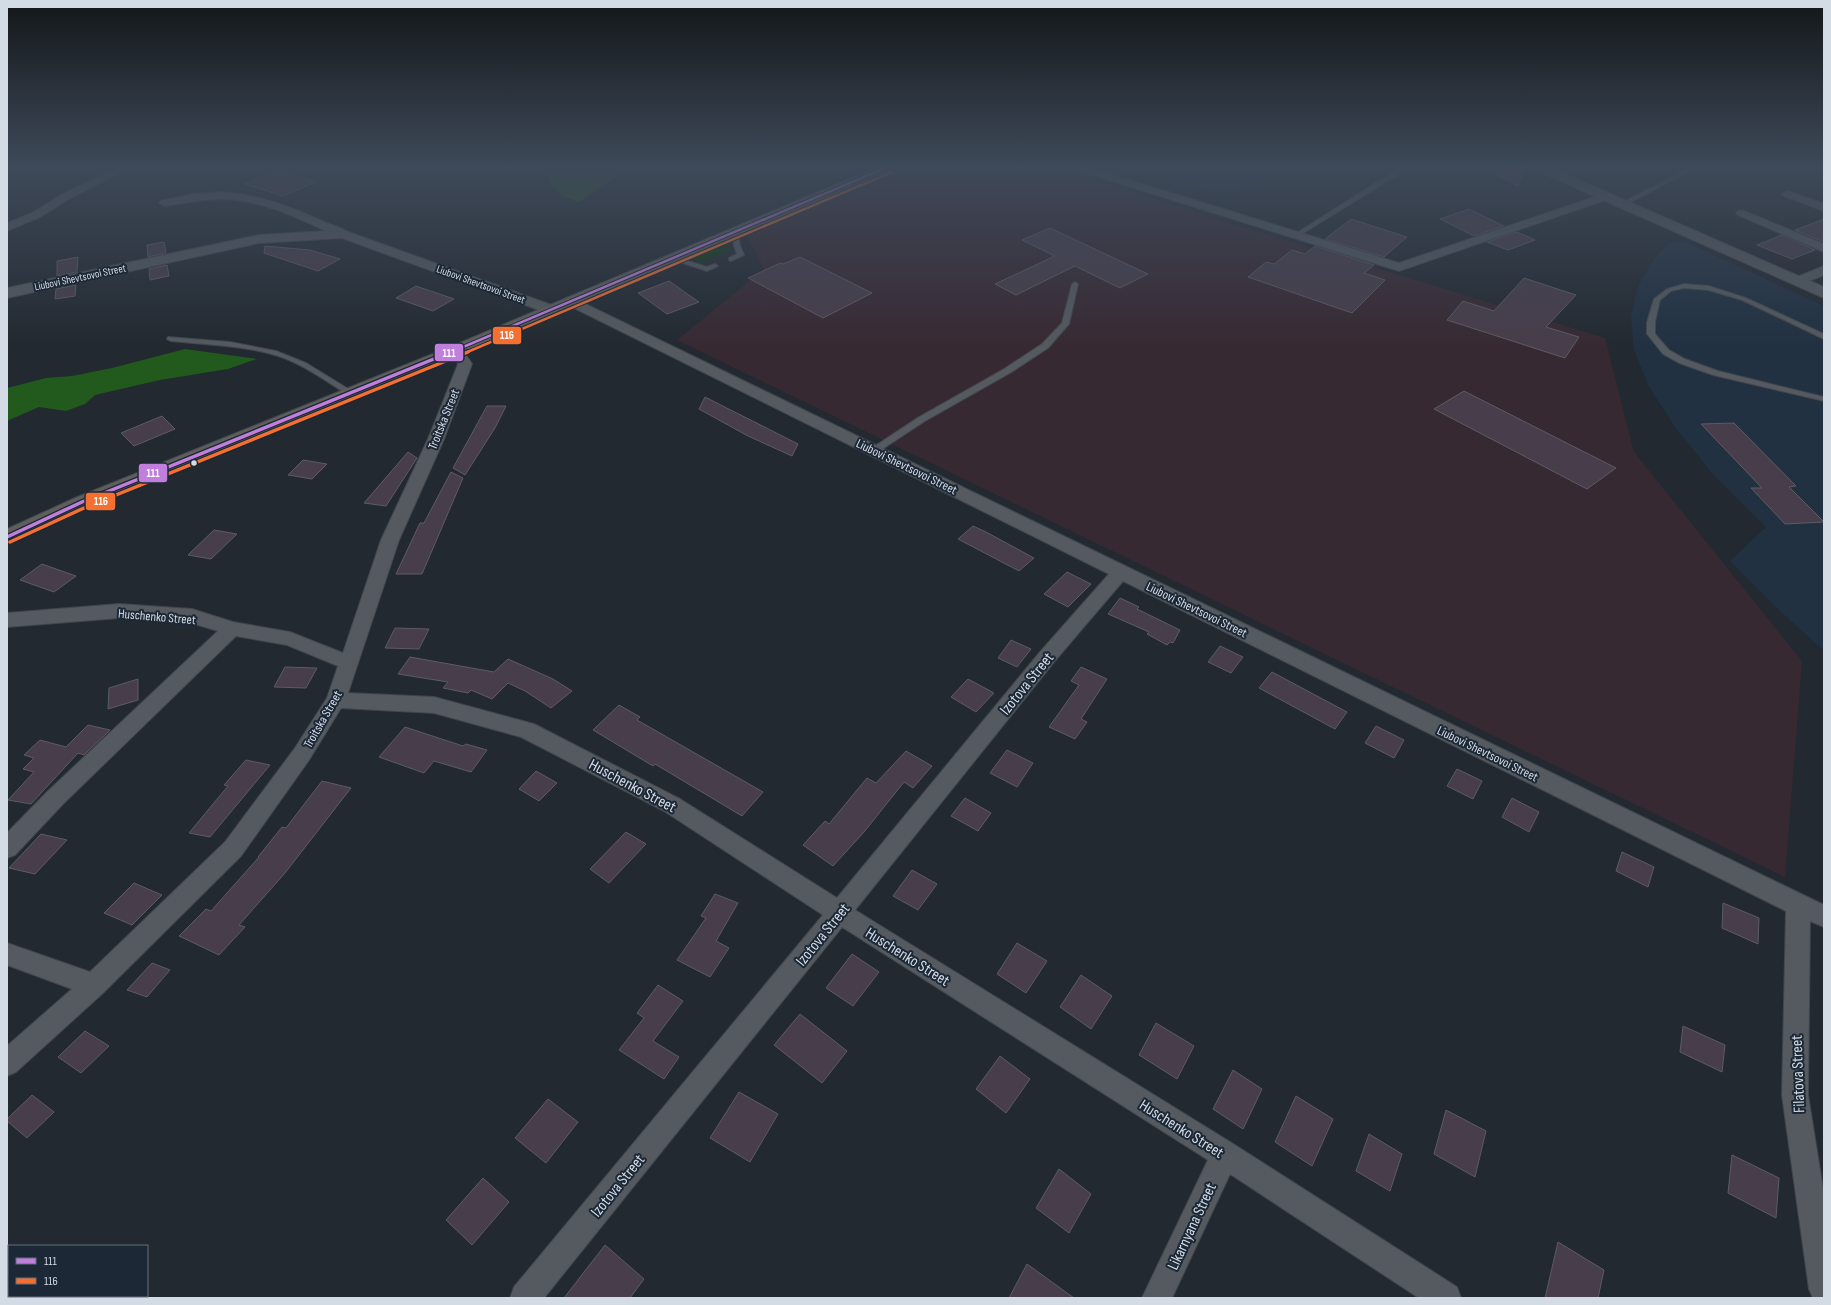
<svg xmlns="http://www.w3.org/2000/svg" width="1831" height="1305" font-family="'Sofia Sans Condensed',sans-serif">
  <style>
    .commercial { fill: #372932 }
    .built { fill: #213142 }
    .green { fill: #123a0f }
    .forest { fill: #22591c }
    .building { fill: #483d4a; stroke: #5c5c62 }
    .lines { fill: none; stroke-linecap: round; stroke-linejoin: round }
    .lane-casing { stroke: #40464d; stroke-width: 2 }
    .street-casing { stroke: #40464d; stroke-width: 2 }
    .secondary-casing { stroke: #40464d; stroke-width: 2 }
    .primary-casing { stroke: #40464d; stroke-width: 2 }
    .lane { fill: #545a5f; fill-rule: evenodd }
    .street { fill: #545a5f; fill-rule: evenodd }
    .secondary { fill: #545a5f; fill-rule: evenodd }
    .primary { fill: #5e5e5c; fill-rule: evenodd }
    .bus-1-far1-casing { stroke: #1c2836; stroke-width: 4.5 }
    .bus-1-casing { stroke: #1c2836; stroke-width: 6 }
    .bus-2-far1-casing { stroke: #1c2836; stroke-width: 4.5 }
    .bus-2-casing { stroke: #1c2836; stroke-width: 6 }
    .bus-1-far1 { stroke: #c07fdc; stroke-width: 2.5 }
    .bus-1 { stroke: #c07fdc; stroke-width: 3.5 }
    .bus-2-far1 { stroke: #f46f30; stroke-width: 2.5 }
    .bus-2 { stroke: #f46f30; stroke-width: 3.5 }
    .bus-dot { fill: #d3dbe5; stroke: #1c2836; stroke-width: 1.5 }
    .labels { text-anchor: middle; stroke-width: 4; stroke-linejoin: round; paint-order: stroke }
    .far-street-label { font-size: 11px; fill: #d3dbe5; stroke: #1c2836 }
    .street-label { font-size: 13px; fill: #d3dbe5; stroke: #1c2836 }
    .near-street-label { font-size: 16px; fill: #d3dbe5; stroke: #1c2836 }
    .line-badge { stroke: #1c2836; stroke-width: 1.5 }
    .badge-label { font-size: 11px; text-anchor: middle; font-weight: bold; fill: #fff }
  </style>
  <rect width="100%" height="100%" fill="#222930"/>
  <polygon class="commercial" points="903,166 1055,166 1213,218 1605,338 1634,452 1802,661 1785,877 677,340 764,269 746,233"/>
  <g class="built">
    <polygon points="1132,166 1292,166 1261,185 1252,182 1228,197"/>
    <polygon points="1684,241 1824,306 1824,651 1780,611 1730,561 1766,527 1712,473 1675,427 1648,385 1634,350 1631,316 1638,286 1654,259 1670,242"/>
  </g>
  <polygon class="green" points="722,245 729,245 731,249 702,262 694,260 696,257"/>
  <g class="forest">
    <polygon points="543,166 627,166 620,170 618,176 579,202 564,197 552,187"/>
    <polygon points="185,349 257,359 228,369 160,380 95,395 85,404 66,411 39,407 7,421 7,388 46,378 72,376 112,368"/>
  </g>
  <g class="building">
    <polygon points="1477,166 1527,166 1518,186"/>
    <polygon points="278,169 316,182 283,196 245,184"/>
    <polygon points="1469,209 1504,226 1474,236 1440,219"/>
    <polygon points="1351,219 1407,237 1384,257 1325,239"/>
    <polygon points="1824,219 1824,242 1795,230"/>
    <polygon points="1050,228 1148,274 1120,288 1075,266 1016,295 995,284 1055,256 1022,240"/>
    <polygon points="1517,232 1535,240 1508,250 1487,242"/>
    <polygon points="1782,235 1815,250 1792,259 1757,245"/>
    <polygon points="164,242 166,253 148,257 147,245"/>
    <polygon points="265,246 310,250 340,259 318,271 264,253"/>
    <polygon points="1315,246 1374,265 1364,273 1385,280 1352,313 1248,277 1266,262 1274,264 1292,250 1305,254"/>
    <polygon points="78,257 77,272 57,276 57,261"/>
    <polygon points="800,257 872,293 823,318 748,278 780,263 783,264"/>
    <polygon points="167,265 169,276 150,280 149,269"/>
    <polygon points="1524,278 1576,295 1546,327 1579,337 1565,358 1447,320 1463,301 1494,311"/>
    <polygon points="669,281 699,302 667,314 638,293"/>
    <polygon points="76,285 75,296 55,299 56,289"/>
    <polygon points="416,286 454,299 433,311 396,298"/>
    <polygon points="1464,391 1616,468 1587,489 1434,409"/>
    <polygon points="705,397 798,444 792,456 748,436 699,409"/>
    <polygon points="487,406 506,406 495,428 465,475 453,468"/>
    <polygon points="162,416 175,429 134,446 121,433"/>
    <polygon points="1734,423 1796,486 1789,487 1824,522 1785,524 1751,488 1762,488 1701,424"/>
    <polygon points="408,452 417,458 386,506 364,503"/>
    <polygon points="303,460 327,464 312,479 288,475"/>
    <polygon points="451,472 463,478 422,574 396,574 420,523 424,523"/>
    <polygon points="973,526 986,532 1034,558 1019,571 958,539"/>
    <polygon points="214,530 237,534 211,559 188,555"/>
    <polygon points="42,564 76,576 54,592 20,580"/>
    <polygon points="1067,572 1091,584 1068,607 1044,594"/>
    <polygon points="1120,598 1139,607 1137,609 1180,630 1173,643 1170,642 1167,645 1147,634 1149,632 1108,614"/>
    <polygon points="395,628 429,629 419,649 385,648"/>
    <polygon points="1011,640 1031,649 1017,667 998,658"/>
    <polygon points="1220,646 1243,657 1231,673 1208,662"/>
    <polygon points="410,657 494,672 508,659 553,679 572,691 551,708 525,691 508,683 492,699 471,690 468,693 443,688 448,682 398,674"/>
    <polygon points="285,667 317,668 306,688 274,687"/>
    <polygon points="1081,667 1107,679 1081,719 1087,722 1075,739 1049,727 1079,685 1071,681"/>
    <polygon points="1272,672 1347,712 1335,729 1259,688"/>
    <polygon points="138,679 138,700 108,709 109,688"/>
    <polygon points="968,679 994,693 976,712 951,697"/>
    <polygon points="619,705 640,717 637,720 763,792 742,816 655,764 653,766 593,730"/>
    <polygon points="88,725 110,730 84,755 78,753 31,804 8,800 34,772 23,769 34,758 24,755 40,740 66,747"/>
    <polygon points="1376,726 1404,740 1394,758 1365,743"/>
    <polygon points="405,727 463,746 466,744 487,750 471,772 434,761 424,773 379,757"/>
    <polygon points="1007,750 1033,763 1017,787 990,773"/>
    <polygon points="906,751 932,766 913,788 904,782 864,832 833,866 803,845 825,821 829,824 867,778 876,783"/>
    <polygon points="246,760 270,765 210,837 189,833 228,786 224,785"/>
    <polygon points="1457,769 1482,781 1473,799 1447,786"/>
    <polygon points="536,771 557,783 539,801 519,789"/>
    <polygon points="322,781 351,788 285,873 239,925 245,927 219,955 179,936 206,909 211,911 259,857 258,857 282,827 286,828"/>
    <polygon points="965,798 991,813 978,831 951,816"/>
    <polygon points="1512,798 1539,812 1529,832 1502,817"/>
    <polygon points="626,832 646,844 609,883 590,869"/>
    <polygon points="41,834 67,840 35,874 9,868"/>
    <polygon points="1622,852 1654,867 1648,887 1616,871"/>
    <polygon points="912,870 937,884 918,910 893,896"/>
    <polygon points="134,883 162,895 132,925 104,913"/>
    <polygon points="715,894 738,903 716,941 729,948 710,977 677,960 706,918 701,916"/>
    <polygon points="1723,903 1759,918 1758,944 1722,928"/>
    <polygon points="1017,943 1047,961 1026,993 997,974"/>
    <polygon points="852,954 879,972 853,1006 826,988"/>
    <polygon points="152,963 170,970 147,997 127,990"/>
    <polygon points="1081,975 1112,996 1091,1029 1060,1007"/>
    <polygon points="658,985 683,1001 653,1041 679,1057 664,1079 619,1050 644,1018 637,1013"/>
    <polygon points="800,1014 847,1051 822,1083 774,1045"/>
    <polygon points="1156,1023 1194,1046 1177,1079 1139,1055"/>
    <polygon points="1683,1026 1725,1045 1722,1072 1680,1052"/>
    <polygon points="85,1031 109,1046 81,1073 58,1057"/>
    <polygon points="1000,1056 1030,1079 1006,1113 976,1089"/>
    <polygon points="1233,1070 1262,1089 1243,1129 1213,1109"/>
    <polygon points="739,1092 778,1114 750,1162 710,1138"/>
    <polygon points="32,1095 54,1112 27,1138 7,1121 7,1119"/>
    <polygon points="1296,1096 1333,1119 1312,1166 1275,1142"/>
    <polygon points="548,1099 578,1122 546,1163 515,1138"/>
    <polygon points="1446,1110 1486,1131 1475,1177 1434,1154"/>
    <polygon points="1369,1134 1402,1154 1390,1191 1356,1171"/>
    <polygon points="1732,1155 1779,1178 1776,1218 1728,1193"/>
    <polygon points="1059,1169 1091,1194 1069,1233 1036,1208"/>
    <polygon points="483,1178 509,1202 472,1245 446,1220"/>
    <polygon points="1558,1242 1604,1270 1598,1298 1545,1298"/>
    <polygon points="605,1245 644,1279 630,1298 564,1298"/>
    <polygon points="1027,1264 1074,1298 1009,1298"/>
  </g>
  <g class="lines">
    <g class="lane-casing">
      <g id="lane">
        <polygon points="1402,166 1412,166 1297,237 1292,236"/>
        <polygon points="1692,166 1699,166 1625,205 1620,204"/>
        <polygon points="733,231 738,232 740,246 744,255 731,261 729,260 729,258 737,254 734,246"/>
        <polygon points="672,256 707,267 715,264 718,266 707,271 670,259 669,258"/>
        <polygon points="1075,282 1078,284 1069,324 1048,348 1010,373 925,421 878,452 872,452 872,448 919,417 1004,369 1042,344 1062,323 1072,284"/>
        <polygon points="1684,284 1709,286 1746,298 1824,334 1824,339 1742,300 1708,290 1684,288 1671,291 1660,300 1655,322 1655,334 1669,350 1685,359 1718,371 1824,397 1824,401 1713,375 1679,363 1663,354 1647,334 1647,322 1654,299 1667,289"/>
        <path d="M168 337 230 342 276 351 306 363 355 393 354 395H348C328 382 307 367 284 358 248 345 208 345 171 341L167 339Z"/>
      </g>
    </g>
    <g class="street-casing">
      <g id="street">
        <polygon points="120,166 133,166 69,199 40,217 7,231 7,223 32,213 61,195"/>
        <polygon points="1069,166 1084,166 1399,263 1603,194 1611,194 1613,196 1611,198 1399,271 1070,168"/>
        <polygon points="1788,191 1824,204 1824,211 1784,196 1782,194"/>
        <path d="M221 192C259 194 294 208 327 223 334 226 345 228 349 234L347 237H339C302 220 264 200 223 199 203 199 184 203 165 206L159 203 161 201 193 194Z"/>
        <polygon points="1742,210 1824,244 1824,252 1738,215 1736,213 1738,211"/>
        <polygon points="1824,266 1824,275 1797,286 1791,282 1792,279"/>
        <polygon points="571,297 1824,905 1824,927 1810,921 1808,1095 1824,1195 1824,1298 1813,1298 1809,1289 1782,1095 1786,911 1123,581 1054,662 855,910 1235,1145 1457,1287 1461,1298 1419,1298 1230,1174 1172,1298 1142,1298 1208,1160 842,927 544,1298 510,1298 514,1287 823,915 664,811 521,737 434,713 341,708 309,760 241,856 103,993 16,1072 7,1076 7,1046 72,989 7,965 7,943 90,972 225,842 295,748 327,698 338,666 287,645 236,636 63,804 15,855 7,858 7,833 47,792 218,631 191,623 119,618 7,627 7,613 119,604 192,609 233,622 290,632 343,653 381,540 428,439 458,364 449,350 451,347 461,347 472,364 444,439 399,540 348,693 434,697 534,724 680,799 837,898 1040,652 1109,574 566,304 564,301 566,298"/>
      </g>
    </g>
    <g class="secondary-casing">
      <g id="secondary">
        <polygon points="1531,166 1547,166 1824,287 1824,298 1533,169"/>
        <polygon points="343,230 557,307 560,310 557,313 547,313 342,238 259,243 7,298 7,288 259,235"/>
      </g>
    </g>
    <g class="primary-casing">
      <polygon id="primary" points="880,166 896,166 894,169 462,353 89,506 7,544 7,529 75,498 450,347"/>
    </g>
    <use href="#lane" class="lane"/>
    <use href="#street" class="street"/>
    <use href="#secondary" class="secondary"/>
    <use href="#primary" class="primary"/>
    <g class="bus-1-far1-casing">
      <polyline id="bus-1-far1" points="449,353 890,166"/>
    </g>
    <g class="bus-1-casing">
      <polyline id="bus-1" points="7,537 82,502 451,352"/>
    </g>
    <g class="bus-2-far1-casing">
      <polyline id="bus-2-far1" points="465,353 892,172"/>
    </g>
    <g class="bus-2-casing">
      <polyline id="bus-2" points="10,542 84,508 468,352"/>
    </g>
    <use href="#bus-1-far1" class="bus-1-far1"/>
    <use href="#bus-1" class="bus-1"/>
    <use href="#bus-2-far1" class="bus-2-far1"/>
    <use href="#bus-2" class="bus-2"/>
  </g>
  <linearGradient id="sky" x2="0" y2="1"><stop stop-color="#13171a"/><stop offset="0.48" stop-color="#3e4959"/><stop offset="1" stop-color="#3e4959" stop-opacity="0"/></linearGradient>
  <rect width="1831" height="348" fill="url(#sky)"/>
  <circle class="bus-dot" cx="194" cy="463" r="3.5"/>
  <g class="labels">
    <g class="far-street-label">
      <text transform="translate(80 277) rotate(-12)" y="4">Liubovi Shevtsovoi Street</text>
      <text transform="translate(481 284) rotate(20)" y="4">Liubovi Shevtsovoi Street</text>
    </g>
    <g class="street-label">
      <text transform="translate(443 419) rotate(-68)" y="5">Troitska Street</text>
      <text transform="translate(907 466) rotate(26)" y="5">Liubovi Shevtsovoi Street</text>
      <text transform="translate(1197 609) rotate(26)" y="5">Liubovi Shevtsovoi Street</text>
      <text transform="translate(157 616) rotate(5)" y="5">Huschenko Street</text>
      <text transform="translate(322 719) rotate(-60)" y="5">Troitska Street</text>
      <text transform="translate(1488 753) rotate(26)" y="5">Liubovi Shevtsovoi Street</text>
    </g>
    <g class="near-street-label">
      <text transform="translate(1026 683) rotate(-51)" y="6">Izotova Street</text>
      <text transform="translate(633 785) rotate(28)" y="6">Huschenko Street</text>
      <text transform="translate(822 934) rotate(-51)" y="6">Izotova Street</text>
      <text transform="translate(908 956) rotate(32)" y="6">Huschenko Street</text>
      <text transform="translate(1797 1074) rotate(-92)" y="6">Filatova Street</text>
      <text transform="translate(1182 1128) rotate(32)" y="6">Huschenko Street</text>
      <text transform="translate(617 1185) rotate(-51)" y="6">Izotova Street</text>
      <text transform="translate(1191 1226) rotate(-65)" y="6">Likarnyana Street</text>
    </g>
  </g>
  <g class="line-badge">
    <rect x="492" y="326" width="30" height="19" rx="4" fill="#f46f30"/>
    <rect x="434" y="343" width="30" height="19" rx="4" fill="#c07fdc"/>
    <rect x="138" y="463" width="30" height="20" rx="4" fill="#c07fdc"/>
    <rect x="85" y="492" width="31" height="19" rx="4" fill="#f46f30"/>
  </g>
  <g class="badge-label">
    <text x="507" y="339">116</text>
    <text x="449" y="357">111</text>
    <text x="153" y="477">111</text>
    <text x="101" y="505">116</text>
  </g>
  <rect width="1831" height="1305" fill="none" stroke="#d3dbe5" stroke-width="16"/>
  <rect x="8" y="1245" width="140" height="52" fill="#1c2836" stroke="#65707c"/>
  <rect x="16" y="1258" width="20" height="6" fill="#c07fdc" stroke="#65707c"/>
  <text x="44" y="1265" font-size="12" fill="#d3dbe5">111</text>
  <rect x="16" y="1278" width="20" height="6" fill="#f46f30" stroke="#65707c"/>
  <text x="44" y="1285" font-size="12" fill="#d3dbe5">116</text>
</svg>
